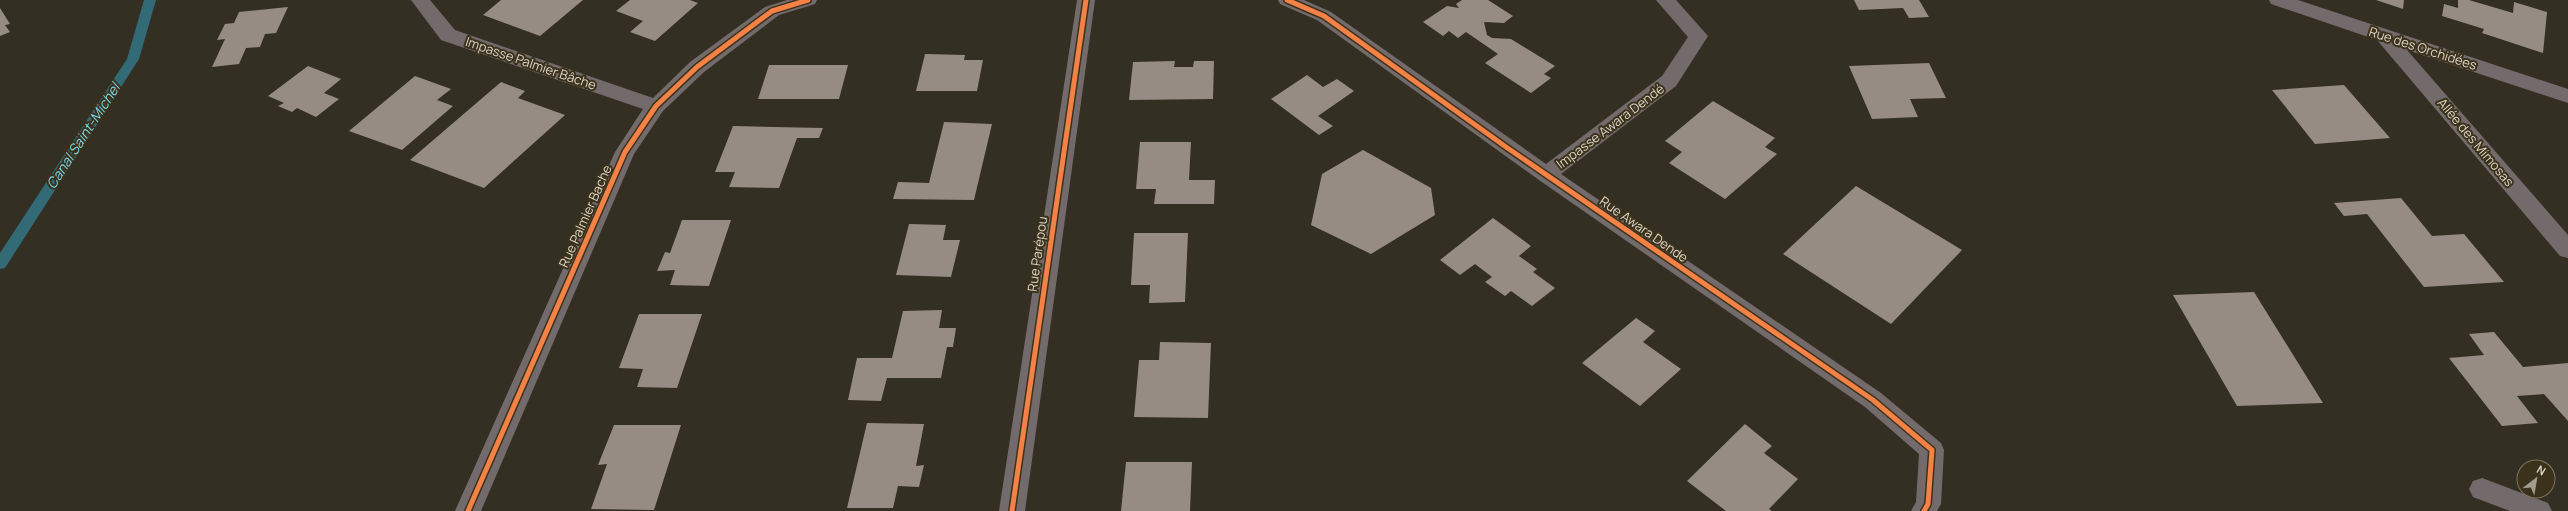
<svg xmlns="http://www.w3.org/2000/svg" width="2568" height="511" font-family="Manrope,sans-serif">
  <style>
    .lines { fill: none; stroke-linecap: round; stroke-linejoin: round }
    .stream { fill: #326a76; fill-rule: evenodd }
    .building { fill: #968c83 }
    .minor { fill: #736b6b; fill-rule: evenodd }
    .cycleway-casing { stroke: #3c321b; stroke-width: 8 }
    .cycleway { stroke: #f48246; stroke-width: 5 }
    .labels { text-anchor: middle; stroke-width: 4; stroke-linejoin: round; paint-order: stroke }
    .street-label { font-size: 13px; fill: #ddd6c9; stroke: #3c321b }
    .water-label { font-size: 14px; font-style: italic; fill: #77d7ee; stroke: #3c321b }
  </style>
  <rect width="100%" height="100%" fill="#342f23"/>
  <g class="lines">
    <polygon class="stream" points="144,0 156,0 139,59 5,268 0,269 0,253 127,59"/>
  </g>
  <g class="building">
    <polygon points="501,0 583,0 540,36 483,15"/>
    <polygon points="630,0 690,0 698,3 655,41 630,32 643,21 616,11"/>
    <polygon points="1462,0 1488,0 1513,16 1504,23 1484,22 1487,35 1492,38 1511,39 1555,66 1544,74 1551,78 1531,93 1485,63 1498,54 1466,32 1458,38 1449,31 1443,36 1423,22 1447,6 1459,8 1456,4"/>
    <polygon points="1854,0 1919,0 1929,17 1909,18 1903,8 1859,10"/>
    <polygon points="2376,0 2404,0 2403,9"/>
    <polygon points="2458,0 2469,0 2513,13 2514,2 2547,12 2543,53 2482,33 2484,29 2442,16 2444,4 2458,8"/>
    <polygon points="288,7 276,33 265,34 260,47 246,48 239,64 212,67 225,39 217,40 225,24 234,23 239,12"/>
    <polygon points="0,8 10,24 5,25 10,32 0,36"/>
    <polygon points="925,54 965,55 964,60 983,60 977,91 916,91"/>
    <polygon points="1175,61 1174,67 1193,67 1194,61 1214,61 1213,99 1129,100 1133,62"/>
    <polygon points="1929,63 1946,98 1910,99 1918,117 1872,119 1849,66"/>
    <polygon points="769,65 848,65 839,99 758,99"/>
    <polygon points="308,66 341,79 324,93 339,99 316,117 297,108 292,112 278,106 284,103 268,96"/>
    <polygon points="1307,75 1323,87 1337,79 1354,91 1318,116 1333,126 1319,135 1271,99"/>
    <polygon points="415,76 451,89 437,100 453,106 402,150 349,131"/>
    <polygon points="501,82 525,91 518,98 565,115 484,188 410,160"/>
    <polygon points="2344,85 2390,138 2315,144 2272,90"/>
    <polygon points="1713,101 1775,138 1765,147 1777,154 1725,199 1669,163 1682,152 1665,141"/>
    <polygon points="944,122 992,124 974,200 893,199 898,182 929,183"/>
    <polygon points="733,126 823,128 819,138 797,138 779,188 729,187 735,172 715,172"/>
    <polygon points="1140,142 1191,142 1189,180 1215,180 1214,204 1154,204 1156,189 1136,189"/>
    <polygon points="1363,150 1431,188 1435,215 1371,254 1311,225 1322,174"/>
    <polygon points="1856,186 1962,250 1891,324 1783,254"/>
    <polygon points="2401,198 2432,236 2464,234 2504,282 2424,287 2367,214 2344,216 2334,203"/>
    <polygon points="1493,218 1531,246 1519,256 1537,269 1533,272 1555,288 1532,306 1511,291 1505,296 1485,282 1492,277 1475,264 1460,275 1440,260"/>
    <polygon points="682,220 731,220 709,286 670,285 675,270 657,271 665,252 670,253"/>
    <polygon points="909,224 946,225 943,240 960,240 951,277 896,275"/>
    <polygon points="1134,233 1188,233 1185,302 1149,303 1150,285 1131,285"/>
    <polygon points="2254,292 2323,403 2237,406 2173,295"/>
    <polygon points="942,310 939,328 956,328 953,347 947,347 941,378 887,378 881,401 848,400 857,358 892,358 903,311"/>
    <polygon points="639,314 702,314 677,388 637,387 643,369 619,368"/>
    <polygon points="1636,318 1655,331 1643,342 1681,369 1640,406 1582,363"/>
    <polygon points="2494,332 2523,367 2568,363 2568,421 2544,394 2517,396 2538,423 2502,426 2449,358 2484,355 2469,334"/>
    <polygon points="1160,342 1211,343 1208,418 1134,417 1139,360 1159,360"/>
    <polygon points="867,423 924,424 916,466 924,465 919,487 898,486 893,508 847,508"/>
    <polygon points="1745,424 1772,446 1764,453 1798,479 1769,509 1772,511 1726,511 1687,481"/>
    <polygon points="614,425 681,425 654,510 591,509 607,464 598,465"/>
    <polygon points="1126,462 1192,462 1190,511 1121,511"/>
  </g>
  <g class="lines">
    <g class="minor">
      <polygon points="411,0 430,0 455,30 653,98 690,62 765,7 787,0 817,0 815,4 779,15 704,72 663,111 634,154 481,511 455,511 615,152 643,109 441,40"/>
      <polygon points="1077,0 1095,0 1025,511 999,511"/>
      <polygon points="1278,0 1304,0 1331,12 1546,164 1662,76 1688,37 1656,0 1676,0 1708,36 1676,86 1561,174 1881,393 1941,443 1944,450 1941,504 1937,511 1911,511 1916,502 1919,454 1865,407 1539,180 1317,20 1280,4"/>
      <polygon points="2269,0 2298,0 2568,89 2568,103 2407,50 2568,235 2568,258 2560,256 2377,40 2271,4"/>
      <polygon points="2482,478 2548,503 2552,511 2510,511 2473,497 2469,489 2473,481"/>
    </g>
    <g class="cycleway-casing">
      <g id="cycleway">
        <polyline points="1287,0 1324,16 1506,147 1873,400 1932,450 1928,504 1924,511"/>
        <polyline points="468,511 625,152 656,106 697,67 772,11 808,0"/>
        <polyline points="1012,511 1086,0"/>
      </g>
    </g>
    <use href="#cycleway" class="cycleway"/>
  </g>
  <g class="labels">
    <g class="street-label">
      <text transform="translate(2423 48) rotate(18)" y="5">Rue des Orchidées</text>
      <text transform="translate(531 63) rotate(19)" y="5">Impasse Palmier Bâche</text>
      <text transform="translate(1610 126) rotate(-37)" y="5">Impasse Awara Dendé</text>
      <text transform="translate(2476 142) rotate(50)" y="5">Allée des Mimosas</text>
      <text transform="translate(585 216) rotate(-66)" y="5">Rue Palmier Bache</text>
      <text transform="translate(1644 229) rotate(35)" y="5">Rue Awara Dende</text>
      <text transform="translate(1037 254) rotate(-82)" y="5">Rue Parépou</text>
    </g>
    <g class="water-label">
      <text transform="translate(83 136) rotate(-57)" y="5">Canal Saint-Michel</text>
    </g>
  </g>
  <g transform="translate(2536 479) rotate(31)"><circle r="19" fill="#3c321b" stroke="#7c7461"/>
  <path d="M0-3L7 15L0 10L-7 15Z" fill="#a29c8f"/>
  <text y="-6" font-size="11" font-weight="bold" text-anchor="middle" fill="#ddd6c9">N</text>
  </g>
</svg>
